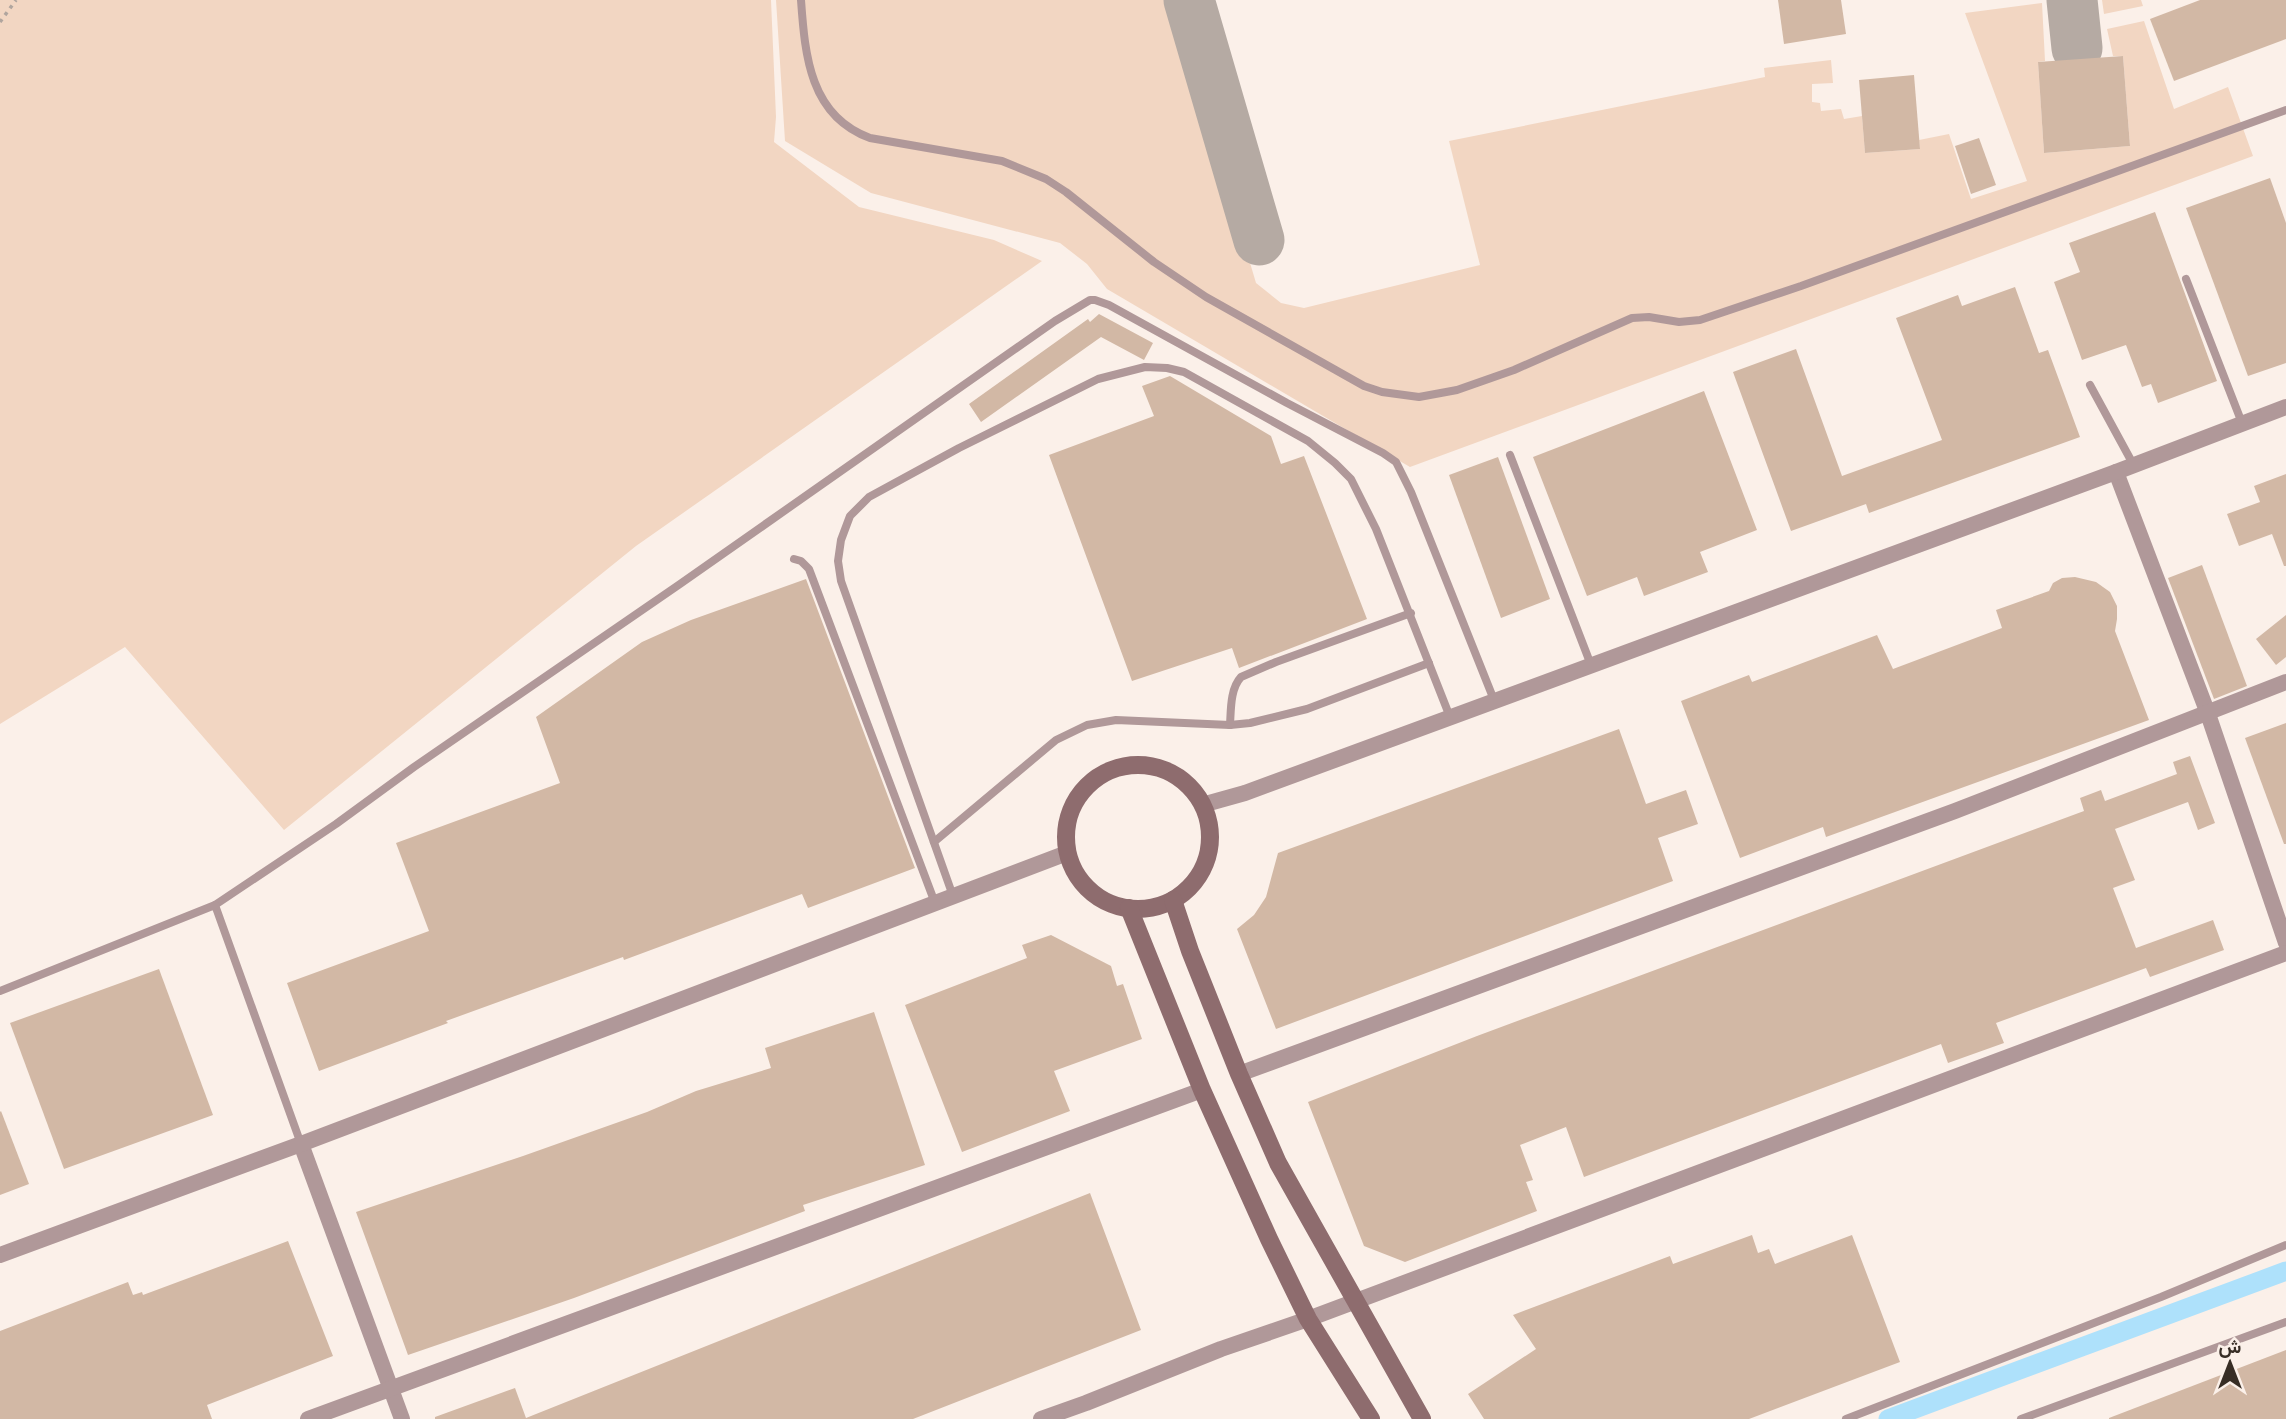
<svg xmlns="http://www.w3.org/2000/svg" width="2286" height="1419" font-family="Lato,Vazirmatn,sans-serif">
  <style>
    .green { fill: #f2d6c2 }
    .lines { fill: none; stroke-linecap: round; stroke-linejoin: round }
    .canal { stroke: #aee1fb; stroke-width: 19 }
    .taxiway { stroke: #b5aaa3; stroke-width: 51 }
    .building { fill: #d2b8a5 }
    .path { stroke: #b0a59e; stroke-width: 3.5; stroke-dasharray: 3.5 5; stroke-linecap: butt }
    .lane { stroke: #b09899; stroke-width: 8 }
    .street { stroke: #b09899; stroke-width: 16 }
    .secondary { stroke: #8e6c6e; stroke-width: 18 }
  </style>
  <rect width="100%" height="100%" fill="#fbf0e9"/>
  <g class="green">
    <polygon points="0,0 771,0 776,117 774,142 859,207 994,240 1042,261 636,546 284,830 125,647 0,724"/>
    <polygon points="776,0 1172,0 1256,283 1281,303 1304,308 1480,265 1449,141 1765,77 1764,68 1831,60 1833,83 1812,84 1812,102 1820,103 1821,111 1841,109 1844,119 1862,116 1865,153 1920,149 1919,140 1949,134 1971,199 2027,181 1965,13 2042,3 2045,61 2038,62 2044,153 2130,146 2123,56 2113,56 2107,29 2144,21 2174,109 2228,87 2253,156 1410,467 1107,289 1087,264 1060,243 871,193 785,141"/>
    <polygon points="2102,0 2141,0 2143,6 2104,14"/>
  </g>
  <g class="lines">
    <polyline class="canal" points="1888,1419 2286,1271"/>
    <g class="taxiway">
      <polyline points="1189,0 1259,240"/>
      <polyline points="2072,0 2077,48"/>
    </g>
  </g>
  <g class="building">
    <polygon points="1778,0 1841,0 1846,34 1784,44"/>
    <polygon points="2200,0 2286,0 2286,39 2174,81 2150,19"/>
    <polygon points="2123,56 2130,146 2044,153 2038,62"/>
    <polygon points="1914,75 1920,149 1865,153 1859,80"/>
    <polygon points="1979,138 1996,185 1971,194 1955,146"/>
    <polygon points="2270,178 2286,223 2286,363 2248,376 2186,208"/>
    <polygon points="2155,212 2217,381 2158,403 2151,384 2142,387 2126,345 2082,360 2054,282 2080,272 2069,243"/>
    <polygon points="2015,287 2039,353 2048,350 2080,437 1869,513 1866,504 1791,531 1733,372 1796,349 1842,476 1942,440 1896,318 1958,295 1962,306"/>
    <polygon points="1099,314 1153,343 1144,360 1101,337 981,422 969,404 1088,319 1090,322"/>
    <polygon points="1170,376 1271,436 1281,464 1304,456 1367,619 1239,668 1232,648 1132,681 1049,455 1154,416 1142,386"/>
    <polygon points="1704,391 1757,530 1700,552 1708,572 1644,596 1637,577 1587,596 1533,457"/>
    <polygon points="1498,457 1550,599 1501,618 1449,475"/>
    <polygon points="2286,474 2286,566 2284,566 2272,534 2239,546 2227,514 2260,502 2254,486"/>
    <polygon points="2202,565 2247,686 2214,699 2168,578"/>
    <polygon points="2075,577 2096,582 2110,592 2117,606 2117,619 2115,631 2149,720 1826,837 1823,827 1740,858 1681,701 1749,675 1752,682 1877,635 1893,669 2002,628 1996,610 2049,591 2053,583 2062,578"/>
    <polygon points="806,579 915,868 808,908 802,894 624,960 623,957 446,1021 448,1023 319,1071 287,983 429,931 396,843 560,783 536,717 642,642 691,620"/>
    <polygon points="2286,615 2286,657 2276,665 2256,639"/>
    <polygon points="2286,723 2286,844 2284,844 2245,738"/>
    <polygon points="1619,729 1646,804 1686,790 1698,824 1658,838 1673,881 1276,1029 1237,929 1254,915 1266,897 1278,853"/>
    <polygon points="2190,756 2215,823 2198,830 2188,802 2115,829 2135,880 2113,888 2136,948 2213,920 2224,950 2150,977 2146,968 1996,1023 2004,1043 1948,1063 1941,1044 1584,1177 1566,1127 1520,1145 1533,1180 1526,1182 1537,1211 1405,1262 1364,1246 1308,1102 1477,1036 2084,811 2080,798 2101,790 2105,801 2177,774 2173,762"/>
    <polygon points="1051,935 1111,966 1117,986 1123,984 1142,1039 1054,1071 1070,1111 962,1152 905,1005 1027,958 1022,945"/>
    <polygon points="159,969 213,1115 64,1169 10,1023"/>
    <polygon points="874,1012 925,1165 803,1205 805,1211 574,1298 408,1355 356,1212 523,1156 647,1112 696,1091 771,1068 765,1048"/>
    <polygon points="1,1111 29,1184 0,1195 0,1112"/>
    <polygon points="1090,1193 1141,1330 913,1419 435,1419 435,1417 515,1388 526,1418"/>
    <polygon points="1752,1235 1758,1253 1769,1249 1775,1264 1852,1235 1900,1362 1749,1419 1484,1419 1468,1394 1536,1349 1513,1315 1670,1256 1673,1264"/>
    <polygon points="288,1241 333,1356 207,1405 212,1419 0,1419 0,1331 128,1282 133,1295 142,1292 143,1295"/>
    <polygon points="2286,1350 2286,1419 2109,1419 2109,1418"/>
  </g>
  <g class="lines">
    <polyline class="path" points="0,22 16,0"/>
    <g class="lane">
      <path d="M801 0C805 56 810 116 870 138L1002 161 1046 179 1066 192 1154 262 1206 297 1364 386 1382 392 1419 397 1457 390 1514 370 1632 318 1649 317 1679 322 1700 320 1801 286 2286 110"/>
      <polyline points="2186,279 2242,423"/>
      <polyline points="2090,385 2133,464"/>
      <polyline points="1510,455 1591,665"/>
      <polyline points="794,559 801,561 809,569 935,903"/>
      <path d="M1230 725C1231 710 1230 689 1241 677L1276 662 1411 613"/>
      <polyline points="934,842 1056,740 1087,725 1116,720 1230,725 1250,723 1307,709 1429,663"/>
      <polyline points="953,896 841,581 838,561 841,540 850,516 869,497 959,448 1098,379 1145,367 1167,368 1184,372 1308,441 1335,463 1351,479 1376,529 1450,717"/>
      <polyline points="215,905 336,824 414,767 680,584 1055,321 1090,300 1095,300 1109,305 1287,403 1383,453 1396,462 1411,492 1494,700"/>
      <polyline points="0,991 215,905 301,1144"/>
      <polyline points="1846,1419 2161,1297 2286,1245"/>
      <polyline points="2021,1419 2286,1322"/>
    </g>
    <g class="street">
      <polyline points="2116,472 2207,711 2286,943"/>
      <polyline points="1202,805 1245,793 2116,472 2286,407"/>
      <polyline points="1239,1074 1955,811 2286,682"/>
      <polyline points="301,1144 402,1419"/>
      <polyline points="0,1255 301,1144 1067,853"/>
      <polyline points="308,1419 1202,1090"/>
      <polyline points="1041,1419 1086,1403 1221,1349 1308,1319 2286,953"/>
    </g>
    <g class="secondary">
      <circle cx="1138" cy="837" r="72"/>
      <polyline points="1173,900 1190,951 1239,1074 1278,1163 1422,1419"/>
      <polyline points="1129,908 1202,1090 1269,1239 1308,1319 1371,1419"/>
    </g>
  </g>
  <g transform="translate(2230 1363)" stroke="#fbf0e9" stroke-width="5" paint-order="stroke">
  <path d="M0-5L12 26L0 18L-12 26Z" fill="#372d25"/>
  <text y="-10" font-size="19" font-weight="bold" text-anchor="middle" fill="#372d25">ش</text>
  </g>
</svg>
